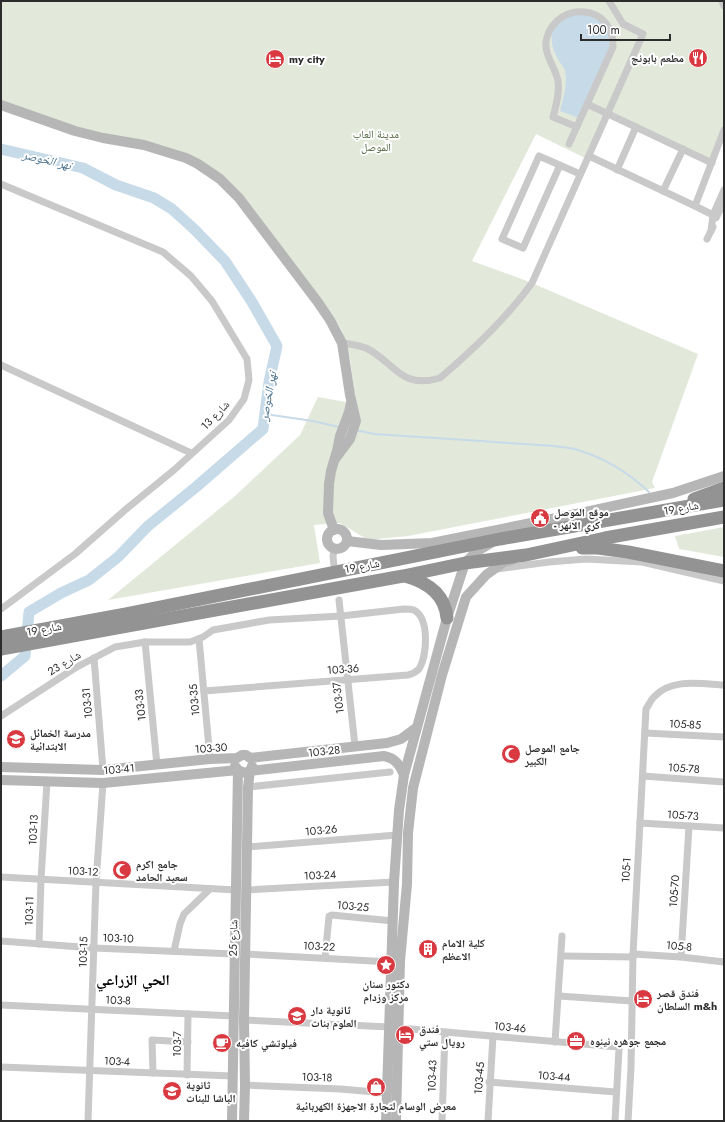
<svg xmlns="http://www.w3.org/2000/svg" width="725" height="1122" font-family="Jost,'Noto Naskh Arabic',sans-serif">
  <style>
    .green { fill: #e2e9da }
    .water { fill: #c7dae8 }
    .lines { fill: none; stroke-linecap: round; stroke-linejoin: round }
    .stream { stroke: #c7dae8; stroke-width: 2 }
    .river { stroke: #c7dae8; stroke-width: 11 }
    .street { stroke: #c9c9c9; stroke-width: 7 }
    .secondary { stroke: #b6b6b6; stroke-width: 10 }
    .highway { stroke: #939393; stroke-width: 13 }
    .labels { text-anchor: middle; stroke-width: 4; stroke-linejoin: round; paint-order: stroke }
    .poi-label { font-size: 11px; font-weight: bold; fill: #2c2c2c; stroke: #fff; text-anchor: start }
    .park-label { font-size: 11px; fill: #4e643d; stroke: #fff }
    .street-label { font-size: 11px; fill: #2c2c2c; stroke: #fff }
    .water-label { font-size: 12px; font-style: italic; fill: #406a88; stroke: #fff }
    .district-label { font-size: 15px; font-weight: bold; fill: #000; stroke: #fff }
  </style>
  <rect width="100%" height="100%" fill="#fff"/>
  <g class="green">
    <polygon points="1,1 724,1 724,126 711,161 607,110 585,158 536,134 472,261 527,281 698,354 652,482 655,488 408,536 368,540 340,523 314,525 320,563 108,600 235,496 300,435 318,397 356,404 350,359 342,331 332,314 206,165 77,129 1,103"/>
    <polygon points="724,527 724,557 679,549 675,536"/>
  </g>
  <path class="water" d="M580 12 600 20 608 32 610 45 579 118 560 111C563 99 568 84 565 71 563 65 558 61 556 55 551 46 549 30 558 23 563 18 574 15 580 12Z"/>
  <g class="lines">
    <g class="stream">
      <polyline points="265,414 313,421 339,427"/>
      <path d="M355 430 375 434 553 446C561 447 570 447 578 450 604 458 629 473 649 492"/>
    </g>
    <polyline class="river" points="1,149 83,168 116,185 154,198 172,209 195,230 225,261 252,302 277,346 269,382 263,429 196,487 148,526 118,557 89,580 61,593 29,612 25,656 1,676"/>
    <g class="street">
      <polyline points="722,1 724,6"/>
      <polyline points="587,104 712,163"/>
      <path d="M569 144 613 47C615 4 558 0 547 37 542 53 555 66 558 81 560 93 556 105 553 117L577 127"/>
      <polyline points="589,156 695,206 724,130"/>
      <polyline points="560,165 523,248 502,239 539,156 580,174"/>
      <polyline points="617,170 636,127"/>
      <polyline points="1,184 163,252 191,276 212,301 247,359 249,380 244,399 229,420 174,470 125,510 75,554 1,609"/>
      <polyline points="724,190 713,215 714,218 716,218 724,202"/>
      <polyline points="663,191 683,149"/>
      <polyline points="695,206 713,215 711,231"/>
      <polyline points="707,239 713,227"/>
      <path d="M342 343C350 344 358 345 366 348 395 362 400 390 440 378 473 350 506 319 532 283L643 34 623 24 609 1"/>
      <polyline points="1,365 191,453"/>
      <polyline points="334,566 333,556 334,549"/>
      <polyline points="497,569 549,562 586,559 642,562 724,581"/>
      <polyline points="339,600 355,746"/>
      <polyline points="199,639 210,759"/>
      <polyline points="145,642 157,765"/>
      <polyline points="94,658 103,770"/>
      <path d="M1 716 75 668 115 647 145 642H190L203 637 213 630 269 620 341 616 404 609C407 609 411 609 414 610 430 619 427 656 419 669 416 672 412 674 408 675L204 691"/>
      <polyline points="645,733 724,737"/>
      <polyline points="643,776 724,782"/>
      <polyline points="248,787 390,772"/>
      <polyline points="640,823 724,828"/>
      <polyline points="247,847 397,835"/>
      <polyline points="1,877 236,890"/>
      <polyline points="246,890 394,882"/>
      <polyline points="1,941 94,948 234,954"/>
      <polyline points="39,944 41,879 47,782"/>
      <polyline points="174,951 180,924 184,914 210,889"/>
      <polyline points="245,954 391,962"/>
      <polyline points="633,954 681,957 724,962"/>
      <polyline points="562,956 633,957"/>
      <polyline points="681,957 689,826"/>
      <polyline points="325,958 329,916 332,915 393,921"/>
      <polyline points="559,996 632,1001"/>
      <polyline points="1,1005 234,1016"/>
      <polyline points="244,1020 389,1027"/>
      <polyline points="399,1028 618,1047 619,1049 615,1121"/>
      <polyline points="555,1042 562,936"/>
      <polyline points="1,1067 233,1076"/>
      <polyline points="153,1073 152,1040 188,1042"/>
      <polyline points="187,1075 188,1014"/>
      <polyline points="489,1082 616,1092"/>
      <polyline points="245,1085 340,1089 387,1093"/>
      <polyline points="88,1121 96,882 103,783"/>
      <polyline points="442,1121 445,1032"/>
      <polyline points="488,1121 493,1036"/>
      <path d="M628 1121 631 1068 633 954 646 709C649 705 651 699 655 696 672 678 701 684 724 685"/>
    </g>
    <g class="secondary">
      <polyline points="1,105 75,131 103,138 144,145 186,158 198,164 220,179 239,198 317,301 330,320 342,343 350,395 356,421 350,439 335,459"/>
      <circle cx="337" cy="539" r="10"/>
      <polyline points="334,530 328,513 329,484 331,471 337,451 340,436 349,412 351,403"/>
      <polyline points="347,541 381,545 432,543 581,513 673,493 724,476"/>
      <polyline points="1,767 103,770 210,759 237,758 242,755 246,755 250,758 387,743 401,739 416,728"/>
      <path d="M1 780 103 783 238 770 245 773 250 771 384 756C395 758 400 765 404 775"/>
      <polyline points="232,1121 238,770 235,766"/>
      <polyline points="244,1121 245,1085 244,1020 248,787 250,771 252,766"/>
      <polyline points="386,1121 394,882 399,810 404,775 447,618 465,563 476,552 491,543"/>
      <polyline points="396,1121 400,961 407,884 408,833 413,788 442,675 466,597 486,575 504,562 512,560"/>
    </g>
    <g class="highway">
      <polyline points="694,499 724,488"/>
      <polyline points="582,548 598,548 628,552 724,571"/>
      <path d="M405 576C427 582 445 594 447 618"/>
      <polyline points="1,637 126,614 500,539 724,500"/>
      <polyline points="1,649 403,576 465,563 526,555 605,538 724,517"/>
    </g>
  </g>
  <defs>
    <g id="restaurant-disc" transform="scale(1)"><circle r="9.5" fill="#d93940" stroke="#fff"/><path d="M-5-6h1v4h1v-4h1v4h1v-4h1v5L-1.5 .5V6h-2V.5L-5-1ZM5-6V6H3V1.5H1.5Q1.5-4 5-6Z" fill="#fff"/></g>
    <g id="hotel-disc" transform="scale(1)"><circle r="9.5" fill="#d93940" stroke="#fff"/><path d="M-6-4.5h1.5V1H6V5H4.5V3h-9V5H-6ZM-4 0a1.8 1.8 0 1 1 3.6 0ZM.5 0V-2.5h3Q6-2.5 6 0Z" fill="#fff"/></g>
    <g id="civic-disc" transform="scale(1)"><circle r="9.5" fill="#d93940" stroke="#fff"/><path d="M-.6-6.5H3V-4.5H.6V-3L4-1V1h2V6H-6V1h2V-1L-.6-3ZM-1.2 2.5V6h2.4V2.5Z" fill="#fff"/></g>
    <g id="school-disc" transform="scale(1)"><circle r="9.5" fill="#d93940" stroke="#fff"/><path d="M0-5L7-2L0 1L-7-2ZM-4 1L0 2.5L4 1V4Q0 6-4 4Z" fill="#fff"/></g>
    <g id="mosque-disc" transform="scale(1)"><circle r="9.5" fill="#d93940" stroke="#fff"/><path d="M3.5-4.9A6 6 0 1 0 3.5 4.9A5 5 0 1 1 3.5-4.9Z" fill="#fff"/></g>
    <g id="building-disc" transform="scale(1)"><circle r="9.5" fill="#d93940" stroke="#fff"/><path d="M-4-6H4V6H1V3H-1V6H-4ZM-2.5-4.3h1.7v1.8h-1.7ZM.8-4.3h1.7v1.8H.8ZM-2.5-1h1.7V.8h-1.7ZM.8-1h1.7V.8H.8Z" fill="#fff"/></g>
    <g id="sight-disc" transform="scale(1)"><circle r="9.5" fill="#d93940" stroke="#fff"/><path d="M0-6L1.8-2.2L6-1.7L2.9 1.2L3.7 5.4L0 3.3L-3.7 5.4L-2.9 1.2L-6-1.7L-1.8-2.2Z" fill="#fff"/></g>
    <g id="office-disc" transform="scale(1)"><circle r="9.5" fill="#d93940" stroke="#fff"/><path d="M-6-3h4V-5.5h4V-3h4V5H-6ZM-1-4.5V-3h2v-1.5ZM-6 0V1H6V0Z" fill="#fff"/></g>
    <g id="cafe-disc" transform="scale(1)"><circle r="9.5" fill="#d93940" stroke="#fff"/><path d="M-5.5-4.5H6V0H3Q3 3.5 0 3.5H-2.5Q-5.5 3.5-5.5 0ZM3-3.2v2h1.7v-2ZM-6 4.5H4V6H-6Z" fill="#fff"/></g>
    <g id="shop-disc" transform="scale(1)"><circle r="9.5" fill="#d93940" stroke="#fff"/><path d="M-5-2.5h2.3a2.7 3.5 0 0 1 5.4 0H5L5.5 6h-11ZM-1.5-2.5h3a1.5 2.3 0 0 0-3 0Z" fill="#fff"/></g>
  </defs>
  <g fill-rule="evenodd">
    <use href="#restaurant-disc" x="698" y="58"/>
    <use href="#hotel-disc" x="275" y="59"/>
    <use href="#civic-disc" x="540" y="518"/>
    <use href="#school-disc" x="16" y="739"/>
    <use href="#mosque-disc" x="511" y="754"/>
    <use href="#mosque-disc" x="122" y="870"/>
    <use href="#building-disc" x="428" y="949"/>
    <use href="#sight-disc" x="386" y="965"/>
    <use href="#hotel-disc" x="643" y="999"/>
    <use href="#school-disc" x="297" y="1016"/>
    <use href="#hotel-disc" x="405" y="1035"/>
    <use href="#office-disc" x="576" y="1041"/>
    <use href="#cafe-disc" x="222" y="1043"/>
    <use href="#shop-disc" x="376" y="1087"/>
    <use href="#school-disc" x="172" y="1091"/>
  </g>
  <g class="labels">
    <g class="poi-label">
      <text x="684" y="62" text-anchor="end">مطعم بابونج</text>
      <text x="289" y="63">my city</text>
      <text x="554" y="516">موقع الموصل<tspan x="554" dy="13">- كري الانهر</tspan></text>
      <text x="30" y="737">مدرسة الخمائل<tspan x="30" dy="13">الابتدائية</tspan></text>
      <text x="525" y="752">جامع الموصل<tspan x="525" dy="13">الكبير</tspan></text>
      <text x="136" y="868">جامع اكرم<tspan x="136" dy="13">سعيد الحامد</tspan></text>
      <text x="442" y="947">كلية الامام<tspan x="442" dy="13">الاعظم</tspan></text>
      <text x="386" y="988" text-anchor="middle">دكتور سنان<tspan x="386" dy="13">مركز وزدام</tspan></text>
      <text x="657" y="997">فندق قصر<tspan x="657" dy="13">السلطان m&amp;h</tspan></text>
      <text x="311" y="1014">ثانوية دار<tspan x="311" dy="13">العلوم بنات</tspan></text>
      <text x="419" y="1033">فندق<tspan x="419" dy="13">رويال ستي</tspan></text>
      <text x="590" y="1045">مجمع جوهره نينوه</text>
      <text x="236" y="1047">فيلوتشي كافيه</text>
      <text x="186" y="1089">ثانوية<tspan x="186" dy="13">الباشا للبنات</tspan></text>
      <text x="376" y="1110" text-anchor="middle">معرض الوسام لتجارة الاجهزة الكهربائية</text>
    </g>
    <g class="park-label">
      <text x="376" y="138">مدينة العاب<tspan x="376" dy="13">الموصل</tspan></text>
    </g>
    <g class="street-label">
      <text transform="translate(215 415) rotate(-46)" y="4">شارع 13</text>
      <text transform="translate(681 508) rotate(-10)" y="4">شارع 19</text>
      <text transform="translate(362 566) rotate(-11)" y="4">شارع 19</text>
      <text transform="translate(44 629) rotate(-10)" y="4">شارع 19</text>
      <text transform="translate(64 663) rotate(-31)" y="4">شارع 23</text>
      <text transform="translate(343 669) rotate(-4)" y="4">103-36</text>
      <text transform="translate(338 698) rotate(-97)" y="4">103-37</text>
      <text transform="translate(194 700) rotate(-95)" y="4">103-35</text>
      <text transform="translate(87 703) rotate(-95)" y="4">103-31</text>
      <text transform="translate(140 705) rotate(-96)" y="4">103-33</text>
      <text transform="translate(685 724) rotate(3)" y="4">105-85</text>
      <text transform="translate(211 748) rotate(-4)" y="4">103-30</text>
      <text transform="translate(324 751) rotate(-6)" y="4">103-28</text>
      <text transform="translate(684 768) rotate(4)" y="4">105-78</text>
      <text transform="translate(119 769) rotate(-5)" y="4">103-41</text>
      <text transform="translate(683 815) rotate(4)" y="4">105-73</text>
      <text transform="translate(33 830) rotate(-87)" y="4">103-13</text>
      <text transform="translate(321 830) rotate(-5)" y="4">103-26</text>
      <text transform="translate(626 870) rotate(-87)" y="4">105-1</text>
      <text transform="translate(83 871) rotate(3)" y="4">103-12</text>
      <text transform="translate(320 875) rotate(-3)" y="4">103-24</text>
      <text transform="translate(674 891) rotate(-86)" y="4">105-70</text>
      <text transform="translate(353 906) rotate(5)" y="4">103-25</text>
      <text transform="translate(29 911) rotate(-88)" y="4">103-11</text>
      <text transform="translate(118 938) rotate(2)" y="4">103-10</text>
      <text transform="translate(233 938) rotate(-89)" y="4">شارع 25</text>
      <text transform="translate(319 946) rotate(3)" y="4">103-22</text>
      <text transform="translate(679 946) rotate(5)" y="4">105-8</text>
      <text transform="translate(83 952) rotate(-88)" y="4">103-15</text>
      <text transform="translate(118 1000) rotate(2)" y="4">103-8</text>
      <text transform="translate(510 1027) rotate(5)" y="4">103-46</text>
      <text transform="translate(177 1044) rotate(-89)" y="4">103-7</text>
      <text transform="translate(117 1061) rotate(2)" y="4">103-4</text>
      <text transform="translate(432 1076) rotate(-88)" y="4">103-43</text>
      <text transform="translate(554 1076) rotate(4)" y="4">103-44</text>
      <text transform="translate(317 1077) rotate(2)" y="4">103-18</text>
      <text transform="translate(479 1078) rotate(-86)" y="4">103-45</text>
    </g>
    <g class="water-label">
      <text transform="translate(47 160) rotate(13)" y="4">نهر الخوصر</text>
      <text transform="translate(268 396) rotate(-80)" y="4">نهر الخوصر</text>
    </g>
    <g class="district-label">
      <text x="133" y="985">الحي الزراعي</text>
    </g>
  </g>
  <rect width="725" height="1122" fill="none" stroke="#2c2c2c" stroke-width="4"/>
  <path d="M581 34v6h89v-6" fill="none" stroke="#2c2c2c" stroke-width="2"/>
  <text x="587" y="34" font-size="12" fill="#2c2c2c" stroke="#ffffff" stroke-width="3" paint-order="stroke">100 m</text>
</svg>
